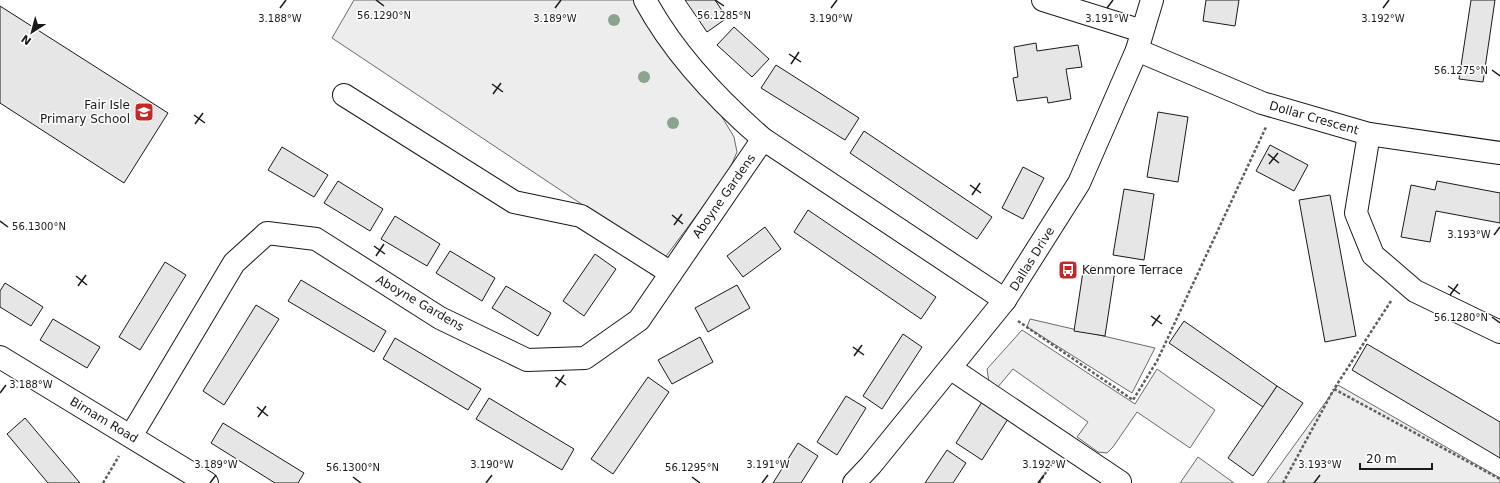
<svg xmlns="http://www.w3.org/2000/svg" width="1500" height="483" font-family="'DejaVu Sans',sans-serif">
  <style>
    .built { fill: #ededed; stroke: #6a6a6a }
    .building { fill: #e6e6e6; stroke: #1a1a1a }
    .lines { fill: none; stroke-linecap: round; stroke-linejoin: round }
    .minor-casing { stroke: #1a1a1a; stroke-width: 24 }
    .path { stroke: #5f5f5f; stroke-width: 2.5; stroke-dasharray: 3 2; stroke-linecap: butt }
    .minor { stroke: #fff; stroke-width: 22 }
    .tree { fill: #8aa48f }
    .ticks { fill: none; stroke: #1a1a1a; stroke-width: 1.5 }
    .labels { text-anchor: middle; stroke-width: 3; stroke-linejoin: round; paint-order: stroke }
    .poi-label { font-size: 12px; fill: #1a1a1a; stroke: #fff; text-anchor: end }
    .street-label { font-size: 12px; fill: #1a1a1a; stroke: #fff }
    .ticks-label { font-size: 10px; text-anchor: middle; fill: #1a1a1a; stroke: #fff; stroke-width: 3; stroke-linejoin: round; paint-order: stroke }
  </style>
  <rect width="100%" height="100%" fill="#fff"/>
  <g class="built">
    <polygon points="354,0 638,0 716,107 734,137 737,152 728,173 664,259 332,38"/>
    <polygon points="1030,319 1155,348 1132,393 1027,327"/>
    <polygon points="1022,330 1135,404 1157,369 1215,410 1190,448 1137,412 1113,447 1107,453 1098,452 1077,437 1088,422 1013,369 997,388 989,382 987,369"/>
    <polygon points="1338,385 1500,478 1500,483 1267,483"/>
    <polygon points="1198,457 1234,483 1180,483"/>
  </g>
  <g class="building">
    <polygon points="685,0 715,0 727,18 707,32"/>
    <polygon points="1206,0 1239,0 1235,26 1203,21"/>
    <polygon points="1471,0 1495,0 1483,82 1459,79"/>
    <polygon points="0,6 168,113 124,183 0,103"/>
    <polygon points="734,27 769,59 752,77 717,45"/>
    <polygon points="1036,43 1037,51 1078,45 1082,67 1066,69 1071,99 1048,103 1047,97 1017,101 1013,78 1018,77 1014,47"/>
    <polygon points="776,65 859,118 845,140 761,88"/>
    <polygon points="1158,112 1188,117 1178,182 1147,177"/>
    <polygon points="864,131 992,217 977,239 850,153"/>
    <polygon points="1270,145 1308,165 1294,191 1256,171"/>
    <polygon points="282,147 328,175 314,197 268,170"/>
    <polygon points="1023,167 1044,178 1023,219 1002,208"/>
    <polygon points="338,181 383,209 370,231 324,203"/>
    <polygon points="1437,181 1500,193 1500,223 1436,211 1430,242 1401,237 1411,185 1435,190"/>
    <polygon points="1124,189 1154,194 1144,260 1113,255"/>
    <polygon points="1330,195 1356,336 1325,342 1299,200"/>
    <polygon points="808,210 936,297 921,319 794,232"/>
    <polygon points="395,216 440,244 427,266 381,239"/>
    <polygon points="765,227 781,249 743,277 727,256"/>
    <polygon points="450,251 495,278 482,301 436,273"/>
    <polygon points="595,254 616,269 584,316 563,301"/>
    <polygon points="165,262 186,275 140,350 119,337"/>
    <polygon points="1084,265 1115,270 1105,336 1074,331"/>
    <polygon points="301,280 386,331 374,352 288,301"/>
    <polygon points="5,283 43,307 31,326 0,307 0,291"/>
    <polygon points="737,285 750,308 708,332 695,308"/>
    <polygon points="506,286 551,313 538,336 492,308"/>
    <polygon points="256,305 279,319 224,405 203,391"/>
    <polygon points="53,319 100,347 87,368 40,340"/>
    <polygon points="1184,321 1277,386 1263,407 1169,343"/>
    <polygon points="903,334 922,347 882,409 863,396"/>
    <polygon points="700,337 713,362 672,384 658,360"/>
    <polygon points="395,338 481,389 468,410 383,359"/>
    <polygon points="1367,344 1500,422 1500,458 1352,370"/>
    <polygon points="648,377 669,392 613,474 591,459"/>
    <polygon points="1277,386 1303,403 1253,476 1228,458"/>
    <polygon points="846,396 866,408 837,455 817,442"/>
    <polygon points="489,398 574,449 562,470 476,419"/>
    <polygon points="982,402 1008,419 982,460 956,443"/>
    <polygon points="25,418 80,483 48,483 7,434"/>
    <polygon points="223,423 304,473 298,483 275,483 211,443"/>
    <polygon points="798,443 818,456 801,483 773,483"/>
    <polygon points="947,450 966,463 953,483 925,483"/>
  </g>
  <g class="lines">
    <g class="minor-casing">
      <g id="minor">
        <path d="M645 0C674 54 717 99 763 139L1005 300"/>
        <polyline points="1043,0 1142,31"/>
        <polyline points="1137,50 1262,103 1369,134 1500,153"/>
        <polyline points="344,95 514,202 581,216 671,273"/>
        <polyline points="1369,134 1356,213 1373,255 1415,291 1500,332"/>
        <polyline points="0,357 207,483"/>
        <polyline points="950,368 1120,482"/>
        <polyline points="131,436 234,263 267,233 316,239 440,318 527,360 585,358 639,320 763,139"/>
        <polyline points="854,483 871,465 1005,300 1079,183 1137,50 1152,0"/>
      </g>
    </g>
    <g class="path">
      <polyline points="1391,301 1334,389 1500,479"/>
      <polyline points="1018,321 1133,400 1157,361 1266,127"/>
      <polyline points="103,483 119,456"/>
      <polyline points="1039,483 1052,463"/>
      <polyline points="1283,483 1334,389"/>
    </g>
    <use href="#minor" class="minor"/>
  </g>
  <g class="tree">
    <circle cx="614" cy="20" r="6"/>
    <circle cx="644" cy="77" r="6"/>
    <circle cx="673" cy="123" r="6"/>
  </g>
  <path class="ticks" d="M376 0 384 6M715 0 724 6M280 8 286 0M555 8 561 0M831 8 837 0M1107 8 1113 0M1383 8 1389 0M789 54 801 62M791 64 799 52M1492 70 1500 76M492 84 503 92M493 94 501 83M194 115 205 123M195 124 203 113M1268 154 1279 163M1269 164 1278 153M970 185 981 193M972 195 980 183M672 215 683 224M0 221 8 227M674 225 682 214M1494 235 1500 227M374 246 385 254M376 256 384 244M76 276 87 285M78 286 86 275M1448 286 1460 294M1450 295 1458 284M1151 316 1162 324M1492 317 1500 323M1152 326 1160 315M853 347 864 355M854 356 862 345M555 377 566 385M556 387 564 375M0 393 6 385M257 407 268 416M258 417 266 406M353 477 361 483M692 477 700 483M210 483 216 475M486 483 492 475M762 483 768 475M1038 483 1044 475M1314 483 1320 475"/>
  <defs>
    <g id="school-square" transform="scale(1)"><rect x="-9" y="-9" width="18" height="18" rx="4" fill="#c62828" stroke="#fff"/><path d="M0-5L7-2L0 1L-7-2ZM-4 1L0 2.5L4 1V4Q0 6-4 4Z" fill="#fff"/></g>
    <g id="bus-square" transform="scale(1)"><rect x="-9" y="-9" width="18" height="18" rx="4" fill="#c62828" stroke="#fff"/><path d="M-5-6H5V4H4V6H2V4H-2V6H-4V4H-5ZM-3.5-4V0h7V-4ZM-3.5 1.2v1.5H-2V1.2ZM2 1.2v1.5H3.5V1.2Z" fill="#fff"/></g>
  </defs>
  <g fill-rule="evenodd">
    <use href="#school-square" x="144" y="112"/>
    <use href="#bus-square" x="1068" y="270"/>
  </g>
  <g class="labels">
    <g class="poi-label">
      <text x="130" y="109">Fair Isle<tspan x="130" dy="14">Primary School</tspan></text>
      <text x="1082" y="274" text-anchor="start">Kenmore Terrace</text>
    </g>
    <g class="street-label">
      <text transform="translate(1314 118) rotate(16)" y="4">Dollar Crescent</text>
      <text transform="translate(724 196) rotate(-55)" y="4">Aboyne Gardens</text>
      <text transform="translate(1032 259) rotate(-58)" y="4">Dallas Drive</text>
      <text transform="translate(420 303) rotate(30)" y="4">Aboyne Gardens</text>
      <text transform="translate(104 420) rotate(31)" y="4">Birnam Road</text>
    </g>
  </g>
  <g class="ticks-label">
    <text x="384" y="19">56.1290°N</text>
    <text x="724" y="19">56.1285°N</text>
    <text x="555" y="22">3.189°W</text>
    <text x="831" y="22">3.190°W</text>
    <text x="1107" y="22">3.191°W</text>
    <text x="1383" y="22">3.192°W</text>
    <text x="280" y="22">3.188°W</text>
    <text x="1461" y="74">56.1275°N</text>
    <text x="39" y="230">56.1300°N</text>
    <text x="1469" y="238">3.193°W</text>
    <text x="1461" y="321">56.1280°N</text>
    <text x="31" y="388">3.188°W</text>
    <text x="216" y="468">3.189°W</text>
    <text x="492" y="468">3.190°W</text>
    <text x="768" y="468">3.191°W</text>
    <text x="1044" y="468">3.192°W</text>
    <text x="1320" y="468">3.193°W</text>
    <text x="353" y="471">56.1300°N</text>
    <text x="692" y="471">56.1295°N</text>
  </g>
  <g transform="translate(32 32) rotate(216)" stroke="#ffffff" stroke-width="3" paint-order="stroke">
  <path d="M0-3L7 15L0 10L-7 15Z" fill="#1a1a1a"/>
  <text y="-6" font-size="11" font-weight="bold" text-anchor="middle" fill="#1a1a1a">N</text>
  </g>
  <path d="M1360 463v6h72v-6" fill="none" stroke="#1a1a1a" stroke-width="2"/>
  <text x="1366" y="463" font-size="12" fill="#1a1a1a" stroke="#ffffff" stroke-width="3" paint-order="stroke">20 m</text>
</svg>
